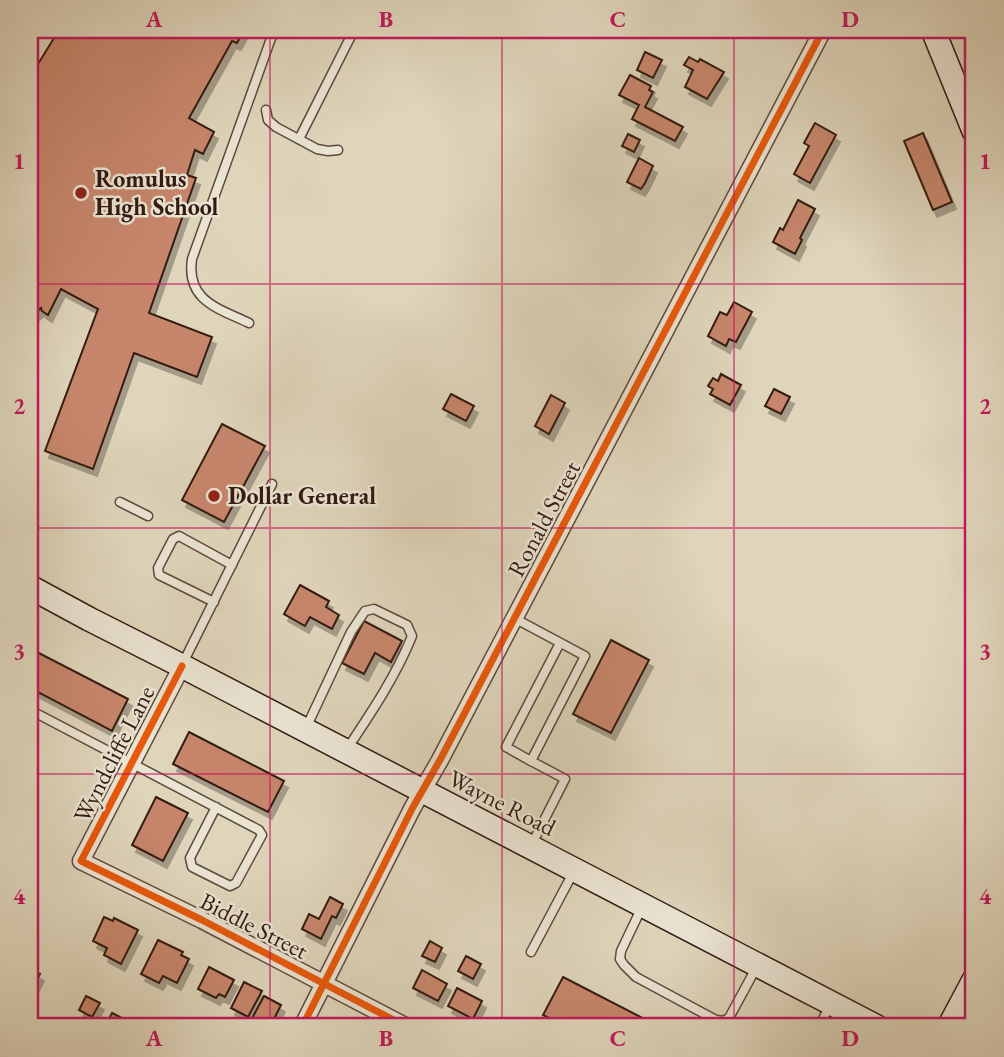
<svg xmlns="http://www.w3.org/2000/svg" width="1004" height="1057" font-family="'EB Garamond',serif">
  <style>
    .building { fill: #c7866c; stroke: #331a11; stroke-width: 2; filter: url(#shadow) }
    .lines { fill: none; stroke-linecap: round; stroke-linejoin: round }
    .lane-casing { stroke: #5e493c; stroke-width: 11 }
    .street-casing { stroke: #5e493c; stroke-width: 19 }
    .secondary-casing { stroke: #331a11; stroke-width: 26 }
    .lane { stroke: #eae4d3; stroke-width: 8 }
    .street { stroke: #eae4d3; stroke-width: 16 }
    .secondary { stroke: #eae4d3; stroke-width: 23 }
    .cycleway-casing { stroke: #eae4d3; stroke-width: 11 }
    .cycleway { stroke: #e8590c; stroke-width: 7 }
    .grid { fill: none; stroke: #c2185b; stroke-width: 2; stroke-opacity: 0.55 }
    .poi-dot { fill: #8f2418; stroke: #eae4d3; stroke-width: 2.5 }
    .labels { text-anchor: middle; stroke-width: 5; stroke-linejoin: round; paint-order: stroke }
    .poi-label { font-size: 24px; font-weight: bold; fill: #331a11; stroke: #eae4d3; text-anchor: start }
    .street-label { font-size: 24px; fill: #331a11; stroke: #eae4d3 }
    .neatline { fill: none; stroke: #c2185b; stroke-width: 2.5 }
    .grid-label { font-size: 23px; text-anchor: middle; font-weight: bold; fill: #c2185b }
  </style>
  <defs>
    <filter id="shadow"><feDropShadow dx="4" dy="7" stdDeviation="0" flood-color="#0004"/></filter>
  </defs>
  <rect width="100%" height="100%" fill="#dfd5bb"/>
  <filter id="stains"><feTurbulence type="fractalNoise" baseFrequency=".00286" numOctaves="4"/><feColorMatrix values="0 0 0 0 .2 0 0 0 0 .09 0 0 0 0 .02 0 0 0 .5 -.17"/></filter>
  <radialGradient id="worn" r=".72"><stop offset=".6" stop-color="#630" stop-opacity="0"/><stop offset="1" stop-color="#630" stop-opacity=".3"/></radialGradient>
  <g class="building">
    <polygon points="59,30 244,30 237,43 232,41 189,118 214,132 203,154 195,150 187,175 196,178 149,313 212,337 197,377 134,353 93,469 45,451 98,309 61,289 48,315 42,311 41,308 30,318 30,77"/>
    <polygon points="645,52 662,60 653,78 637,70"/>
    <polygon points="689,57 698,62 700,59 724,72 707,99 685,87 693,70 684,65"/>
    <polygon points="630,75 651,86 649,90 653,92 645,107 683,127 675,141 632,119 639,105 619,95"/>
    <polygon points="815,123 836,135 810,183 794,174 809,146 804,143"/>
    <polygon points="923,133 952,202 933,210 904,141"/>
    <polygon points="628,134 640,140 634,152 622,146"/>
    <polygon points="639,158 653,166 645,183 641,189 627,182"/>
    <polygon points="798,200 815,209 800,238 802,240 795,254 773,242 780,228 783,230"/>
    <polygon points="734,302 752,312 736,342 729,339 726,346 708,336 720,312 727,315"/>
    <polygon points="721,374 741,385 730,405 710,394 713,389 708,386 713,378 718,381"/>
    <polygon points="774,389 790,397 781,414 765,406"/>
    <polygon points="451,394 474,406 466,421 443,409"/>
    <polygon points="551,395 565,403 549,434 535,426"/>
    <polygon points="222,424 265,446 224,522 182,500"/>
    <polygon points="300,585 329,601 326,607 339,615 332,629 310,617 305,626 284,614"/>
    <polygon points="364,621 402,641 391,662 375,653 364,674 342,663"/>
    <polygon points="611,640 649,660 611,733 573,714"/>
    <polygon points="33,650 128,699 112,731 30,688 30,658"/>
    <polygon points="189,732 284,781 268,812 173,764"/>
    <polygon points="156,797 188,813 163,861 132,845"/>
    <polygon points="330,897 343,904 336,918 332,916 321,939 302,929 309,914 319,919"/>
    <polygon points="104,917 113,921 114,918 138,930 121,964 104,955 107,948 93,941"/>
    <polygon points="158,940 183,952 181,955 189,959 177,983 163,976 159,983 141,974"/>
    <polygon points="430,941 442,948 435,962 422,956"/>
    <polygon points="466,956 481,964 473,979 458,971"/>
    <polygon points="209,967 234,980 225,997 219,994 216,998 198,989"/>
    <polygon points="30,969 40,974 33,988 30,987"/>
    <polygon points="422,970 447,984 438,1001 413,988"/>
    <polygon points="563,977 660,1027 567,1027 543,1015"/>
    <polygon points="244,982 262,991 248,1017 231,1008"/>
    <polygon points="457,988 482,1001 473,1019 448,1006"/>
    <polygon points="86,996 100,1003 92,1017 79,1010"/>
    <polygon points="264,996 281,1005 270,1027 260,1027 250,1022"/>
    <polygon points="112,1013 126,1020 122,1027 110,1027 106,1025"/>
  </g>
  <g class="lines">
    <g class="lane-casing">
      <g id="lane">
        <polyline points="266,110 268,120 276,127 317,149 328,151 338,150"/>
        <polyline points="299,139 354,30"/>
        <path d="M249 323C218 308 186 301 192 259L274 30"/>
        <polyline points="120,502 148,516"/>
        <polyline points="214,602 159,575 158,568 173,539 179,536 232,565"/>
        <polyline points="514,618 585,656 531,761 565,779 531,846"/>
        <polyline points="183,663 272,484"/>
        <polyline points="30,710 259,830 262,835 236,883 230,886 192,867 190,858 216,807"/>
        <path d="M306 728 351 632 365 611 374 609 407 625 412 636C396 676 371 713 347 749"/>
        <polyline points="531,761 506,747 560,643"/>
        <polyline points="642,907 621,951 620,959 624,965 636,977 716,1020 723,1021 729,1018 756,968"/>
        <polyline points="531,952 573,873"/>
        <polyline points="819,1027 830,1005"/>
      </g>
    </g>
    <g class="street-casing">
      <g id="street">
        <polyline points="182,666 81,861 202,920 407,1027"/>
        <polyline points="302,1027 413,807 440,760 823,30"/>
      </g>
    </g>
    <g class="secondary-casing">
      <g id="secondary">
        <polyline points="933,30 974,131"/>
        <polyline points="30,587 89,619 182,666 877,1027"/>
        <polyline points="949,1027 974,980"/>
      </g>
    </g>
    <use href="#lane" class="lane"/>
    <use href="#street" class="street"/>
    <use href="#secondary" class="secondary"/>
    <g class="cycleway-casing">
      <g id="cycleway">
        <polyline points="182,666 81,861 202,920 407,1027"/>
        <polyline points="302,1027 413,807 440,760 823,30"/>
      </g>
    </g>
    <use href="#cycleway" class="cycleway"/>
  </g>
  <path class="grid" d="M270 30V1027M502 30V1027M734 30V1027M30 284H974M30 528H974M30 774H974"/>
  <g class="poi-dot">
    <circle cx="81" cy="193" r="7"/>
    <circle cx="214" cy="496" r="7"/>
  </g>
  <g class="labels">
    <g class="poi-label">
      <text x="95" y="187">Romulus<tspan x="95" dy="28">High School</tspan></text>
      <text x="228" y="504">Dollar General</text>
    </g>
    <g class="street-label">
      <text transform="translate(544 519) rotate(-62)" y="8">Ronald Street</text>
      <text transform="translate(114 754) rotate(-63)" y="8">Wyndcliffe Lane</text>
      <text transform="translate(502 803) rotate(27)" y="8">Wayne Road</text>
      <text transform="translate(254 926) rotate(27)" y="8">Biddle Street</text>
    </g>
  </g>
  <rect width="1004" height="1057" fill="none" stroke="#dfd5bb" stroke-width="77"/>
  <rect x="38" y="38" width="927" height="980" class="neatline"/>
  <g class="grid-label">
    <text x="154" y="27">A</text>
    <text x="386" y="27">B</text>
    <text x="618" y="27">C</text>
    <text x="850" y="27">D</text>
    <text x="19" y="169">1</text>
    <text x="985" y="169">1</text>
    <text x="19" y="414">2</text>
    <text x="985" y="414">2</text>
    <text x="19" y="659">3</text>
    <text x="985" y="659">3</text>
    <text x="19" y="904">4</text>
    <text x="985" y="904">4</text>
    <text x="154" y="1046">A</text>
    <text x="386" y="1046">B</text>
    <text x="618" y="1046">C</text>
    <text x="850" y="1046">D</text>
  </g>
  <rect width="100%" height="100%" filter="url(#stains)"/>
  <rect width="100%" height="100%" fill="url(#worn)"/>
</svg>
